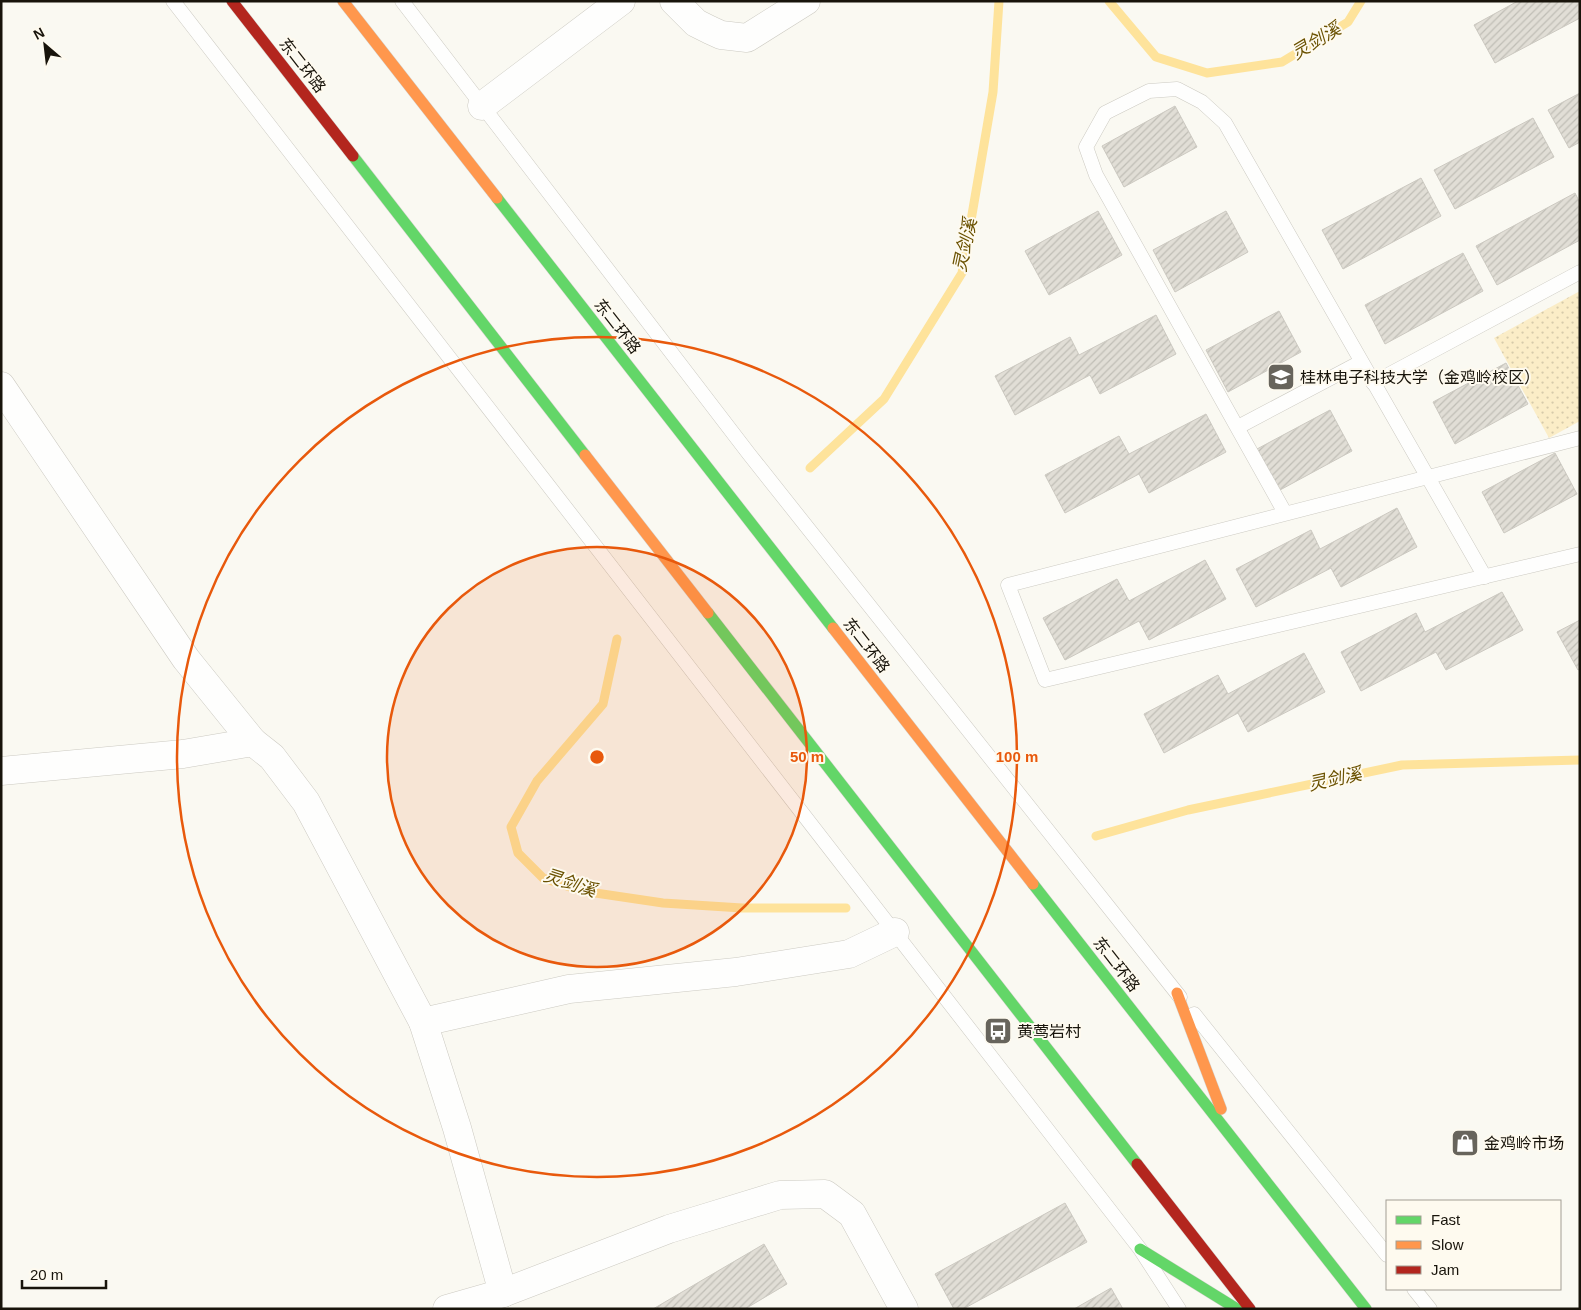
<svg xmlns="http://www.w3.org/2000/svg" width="1581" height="1310" font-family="Arial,'Noto Sans SC',sans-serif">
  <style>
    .grass { fill: url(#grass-dots) }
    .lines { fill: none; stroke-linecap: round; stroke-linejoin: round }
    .stream { stroke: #fee39b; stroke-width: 9 }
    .building { fill: url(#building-hatch); stroke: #ccc9c1 }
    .lane-casing { stroke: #cccac2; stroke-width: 15 }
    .street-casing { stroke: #cccac2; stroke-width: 29 }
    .fast-casing { stroke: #d4d2ce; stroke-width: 12 }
    .slow-casing { stroke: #d4d2ce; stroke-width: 12 }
    .jam-casing { stroke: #d4d2ce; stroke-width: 12 }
    .lane { stroke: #fefefd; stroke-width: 14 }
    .street { stroke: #fefefd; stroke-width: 28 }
    .fast { stroke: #63d668; stroke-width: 11 }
    .slow { stroke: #ff974d; stroke-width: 11 }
    .jam { stroke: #b3261e; stroke-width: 11 }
    .ring { fill: none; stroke: #e8590c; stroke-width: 2.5 }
    .labels { text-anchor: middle; stroke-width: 4; stroke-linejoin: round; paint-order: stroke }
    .street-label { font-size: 16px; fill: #18140b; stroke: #fefaef }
    .poi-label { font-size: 16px; fill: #18140b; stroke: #fefaef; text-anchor: start }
    .water-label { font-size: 18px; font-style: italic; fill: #6a5100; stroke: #fefaef }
    .centre { fill: #e8590c; stroke: #fefaef; stroke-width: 2.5 }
    .ring-label { font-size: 15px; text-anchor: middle; font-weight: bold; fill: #e8590c; stroke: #fefaef; stroke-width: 4; stroke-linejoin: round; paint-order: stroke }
  </style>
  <defs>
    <pattern id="grass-dots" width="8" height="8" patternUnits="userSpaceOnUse" patternTransform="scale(1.25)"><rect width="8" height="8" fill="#fbedc7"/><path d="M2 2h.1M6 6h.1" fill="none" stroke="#d6caaa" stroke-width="1.8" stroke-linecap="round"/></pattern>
    <pattern id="building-hatch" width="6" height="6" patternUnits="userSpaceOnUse" patternTransform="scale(1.25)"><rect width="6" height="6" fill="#e1ded6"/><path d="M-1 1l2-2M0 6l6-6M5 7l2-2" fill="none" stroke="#c0beb6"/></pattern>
  </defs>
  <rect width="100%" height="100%" fill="#faf9f2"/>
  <polygon class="grass" points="1580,291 1580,421 1549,438 1494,338"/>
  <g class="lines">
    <g class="stream">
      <polyline points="1109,1 1156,57 1207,73 1282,62 1348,22 1361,1"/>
      <polyline points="810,468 884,399 962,273 993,92 999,1"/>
      <polyline points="617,639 603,704 537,781 511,827 518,853 543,878 582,891 663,903 742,908 846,908"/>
      <polyline points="1096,836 1188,810 1402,765 1580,760"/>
    </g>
  </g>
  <g class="building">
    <polygon points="1518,1 1580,1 1580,18 1495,63 1474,25"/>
    <polygon points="1580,93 1580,142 1569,148 1548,110"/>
    <polygon points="1175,106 1197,147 1124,187 1102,146"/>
    <polygon points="1533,118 1554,157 1455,209 1434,170"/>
    <polygon points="1421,178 1441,216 1343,269 1322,230"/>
    <polygon points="1575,193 1580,203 1580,240 1497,285 1476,246"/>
    <polygon points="1098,211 1122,255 1049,295 1025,251"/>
    <polygon points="1226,211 1248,252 1175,292 1153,250"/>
    <polygon points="1463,253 1483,291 1385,344 1365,305"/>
    <polygon points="1279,311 1301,352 1228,392 1206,350"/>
    <polygon points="1156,315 1176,354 1100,394 1090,375 1015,415 995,376 1070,337 1079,355"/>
    <polygon points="1506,363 1528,404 1455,444 1433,402"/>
    <polygon points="1330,410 1352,451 1280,490 1257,449"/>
    <polygon points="1206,414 1226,452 1149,493 1139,474 1065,513 1045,475 1119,436 1129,454"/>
    <polygon points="1555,453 1577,494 1504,533 1482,492"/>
    <polygon points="1397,508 1417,547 1341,587 1331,568 1256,607 1236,569 1311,530 1320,549"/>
    <polygon points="1205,560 1226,599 1149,640 1139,621 1065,660 1043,618 1117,579 1129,601"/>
    <polygon points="1502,592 1523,630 1446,670 1436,652 1361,691 1341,652 1416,613 1425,632"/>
    <polygon points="1580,620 1580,669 1578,670 1557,632"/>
    <polygon points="1304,653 1325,692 1248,732 1238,713 1164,753 1144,714 1218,675 1228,694"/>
    <polygon points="1065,1203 1087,1242 963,1309 954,1309 935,1274"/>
    <polygon points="764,1244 787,1284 745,1309 653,1309"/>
    <polygon points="1111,1288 1123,1309 1074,1309"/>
  </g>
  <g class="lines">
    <g class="lane-casing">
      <g id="lane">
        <polyline points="173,1 1140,1249 1179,1309"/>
        <polyline points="402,1 749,454 1180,997"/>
        <polyline points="1373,383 1580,272"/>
        <polyline points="1238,427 1361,362"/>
        <polyline points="1580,438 1008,585 1045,680 1580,554"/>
        <polyline points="1285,513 1096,175 1086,147 1105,113 1149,91 1177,89 1202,102 1225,123 1485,577"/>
        <polyline points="1194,1014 1387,1255"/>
        <polyline points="1414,1289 1430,1309"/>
      </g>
    </g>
    <g class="street-casing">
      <g id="street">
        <polyline points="674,1 696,23 710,30 721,35 747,38 806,1"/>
        <polyline points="482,106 621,1"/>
        <polyline points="1,386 186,659 253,742"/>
        <polyline points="1,771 183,754 253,742 272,757 306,802 423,1022 457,1128 503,1293"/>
        <polyline points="423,1022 569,989 736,972 849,954 895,932"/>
        <polyline points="447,1309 503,1293 669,1229 780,1195 825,1194 852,1214 904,1309"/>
      </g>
    </g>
    <g class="fast-casing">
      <g id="fast">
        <polyline points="353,156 585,455"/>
        <polyline points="497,198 833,628"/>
        <polyline points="708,613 1137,1164"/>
        <polyline points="1033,884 1366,1309"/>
        <polyline points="1140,1249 1237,1309"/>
      </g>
    </g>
    <g class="slow-casing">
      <g id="slow">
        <polyline points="343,1 497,198"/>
        <polyline points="585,455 708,613"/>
        <polyline points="833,628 1033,884"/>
        <polyline points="1177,993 1221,1109"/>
      </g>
    </g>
    <g class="jam-casing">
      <g id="jam">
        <polyline points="232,1 353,156"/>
        <polyline points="1137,1164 1250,1309"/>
      </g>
    </g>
    <use href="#lane" class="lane"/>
    <use href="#street" class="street"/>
    <use href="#fast" class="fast"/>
    <use href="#slow" class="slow"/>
    <use href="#jam" class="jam"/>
  </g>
  <circle cx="597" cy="757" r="210" fill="#e8590c" fill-opacity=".12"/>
  <g class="ring">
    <circle cx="597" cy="757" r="210"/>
    <circle cx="597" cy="757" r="420"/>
  </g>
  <defs>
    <g id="university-square" transform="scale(1.4375)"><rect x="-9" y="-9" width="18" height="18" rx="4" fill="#67645c" stroke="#fefaef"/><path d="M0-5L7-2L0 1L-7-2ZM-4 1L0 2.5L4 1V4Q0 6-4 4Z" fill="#fff"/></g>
    <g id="bus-square" transform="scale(1.4375)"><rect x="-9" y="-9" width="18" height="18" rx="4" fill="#67645c" stroke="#fefaef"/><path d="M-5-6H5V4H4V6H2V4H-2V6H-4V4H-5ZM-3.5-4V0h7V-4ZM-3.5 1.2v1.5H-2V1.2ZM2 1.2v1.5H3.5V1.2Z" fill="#fff"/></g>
    <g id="shop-square" transform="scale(1.4375)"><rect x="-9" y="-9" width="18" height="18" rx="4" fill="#67645c" stroke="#fefaef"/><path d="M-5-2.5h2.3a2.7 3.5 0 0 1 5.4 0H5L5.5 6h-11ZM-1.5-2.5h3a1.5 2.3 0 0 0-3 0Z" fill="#fff"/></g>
  </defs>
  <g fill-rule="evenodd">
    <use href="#university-square" x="1281" y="377"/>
    <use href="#bus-square" x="998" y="1031"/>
    <use href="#shop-square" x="1465" y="1143"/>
  </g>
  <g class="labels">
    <g class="street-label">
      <text transform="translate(303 65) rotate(52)" y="6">东二环路</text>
      <text transform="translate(618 326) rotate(52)" y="6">东二环路</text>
      <text transform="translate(867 645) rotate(52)" y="6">东二环路</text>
      <text transform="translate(1117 964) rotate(52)" y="6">东二环路</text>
    </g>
    <g class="poi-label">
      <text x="1300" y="383">桂林电子科技大学（金鸡岭校区）</text>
      <text x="1017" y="1037">黄莺岩村</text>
      <text x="1484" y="1149">金鸡岭市场</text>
    </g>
    <g class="water-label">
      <text transform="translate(1316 41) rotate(-31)" y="6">灵剑溪</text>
      <text transform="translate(965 245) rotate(-78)" y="6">灵剑溪</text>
      <text transform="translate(1335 779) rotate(-12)" y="6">灵剑溪</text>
      <text transform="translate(570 883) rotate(18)" y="6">灵剑溪</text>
    </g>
  </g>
  <circle cx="597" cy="757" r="8" class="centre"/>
  <g class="ring-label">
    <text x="807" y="762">50 m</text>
    <text x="1017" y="762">100 m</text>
  </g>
  <rect width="1581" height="1310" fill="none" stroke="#18140b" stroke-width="5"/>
  <rect x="1386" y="1200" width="175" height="90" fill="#fefaef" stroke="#a29e94"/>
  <rect x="1396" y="1216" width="25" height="8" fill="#63d668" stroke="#a29e94"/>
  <text x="1431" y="1225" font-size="15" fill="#18140b">Fast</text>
  <rect x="1396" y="1241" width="25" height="8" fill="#ff974d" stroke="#a29e94"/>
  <text x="1431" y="1250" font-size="15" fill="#18140b">Slow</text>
  <rect x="1396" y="1266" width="25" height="8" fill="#b3261e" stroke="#a29e94"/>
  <text x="1431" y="1275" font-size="15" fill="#18140b">Jam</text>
  <g transform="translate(45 45) rotate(332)" stroke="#fefaef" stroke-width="4" paint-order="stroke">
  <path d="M0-4L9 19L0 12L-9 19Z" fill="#18140b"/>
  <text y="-8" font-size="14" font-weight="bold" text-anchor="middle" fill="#18140b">N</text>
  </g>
  <path d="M22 1280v8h84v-8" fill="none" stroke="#18140b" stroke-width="2.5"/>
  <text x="30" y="1280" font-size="15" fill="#18140b" stroke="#fefaef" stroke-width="4" paint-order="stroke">20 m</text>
</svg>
